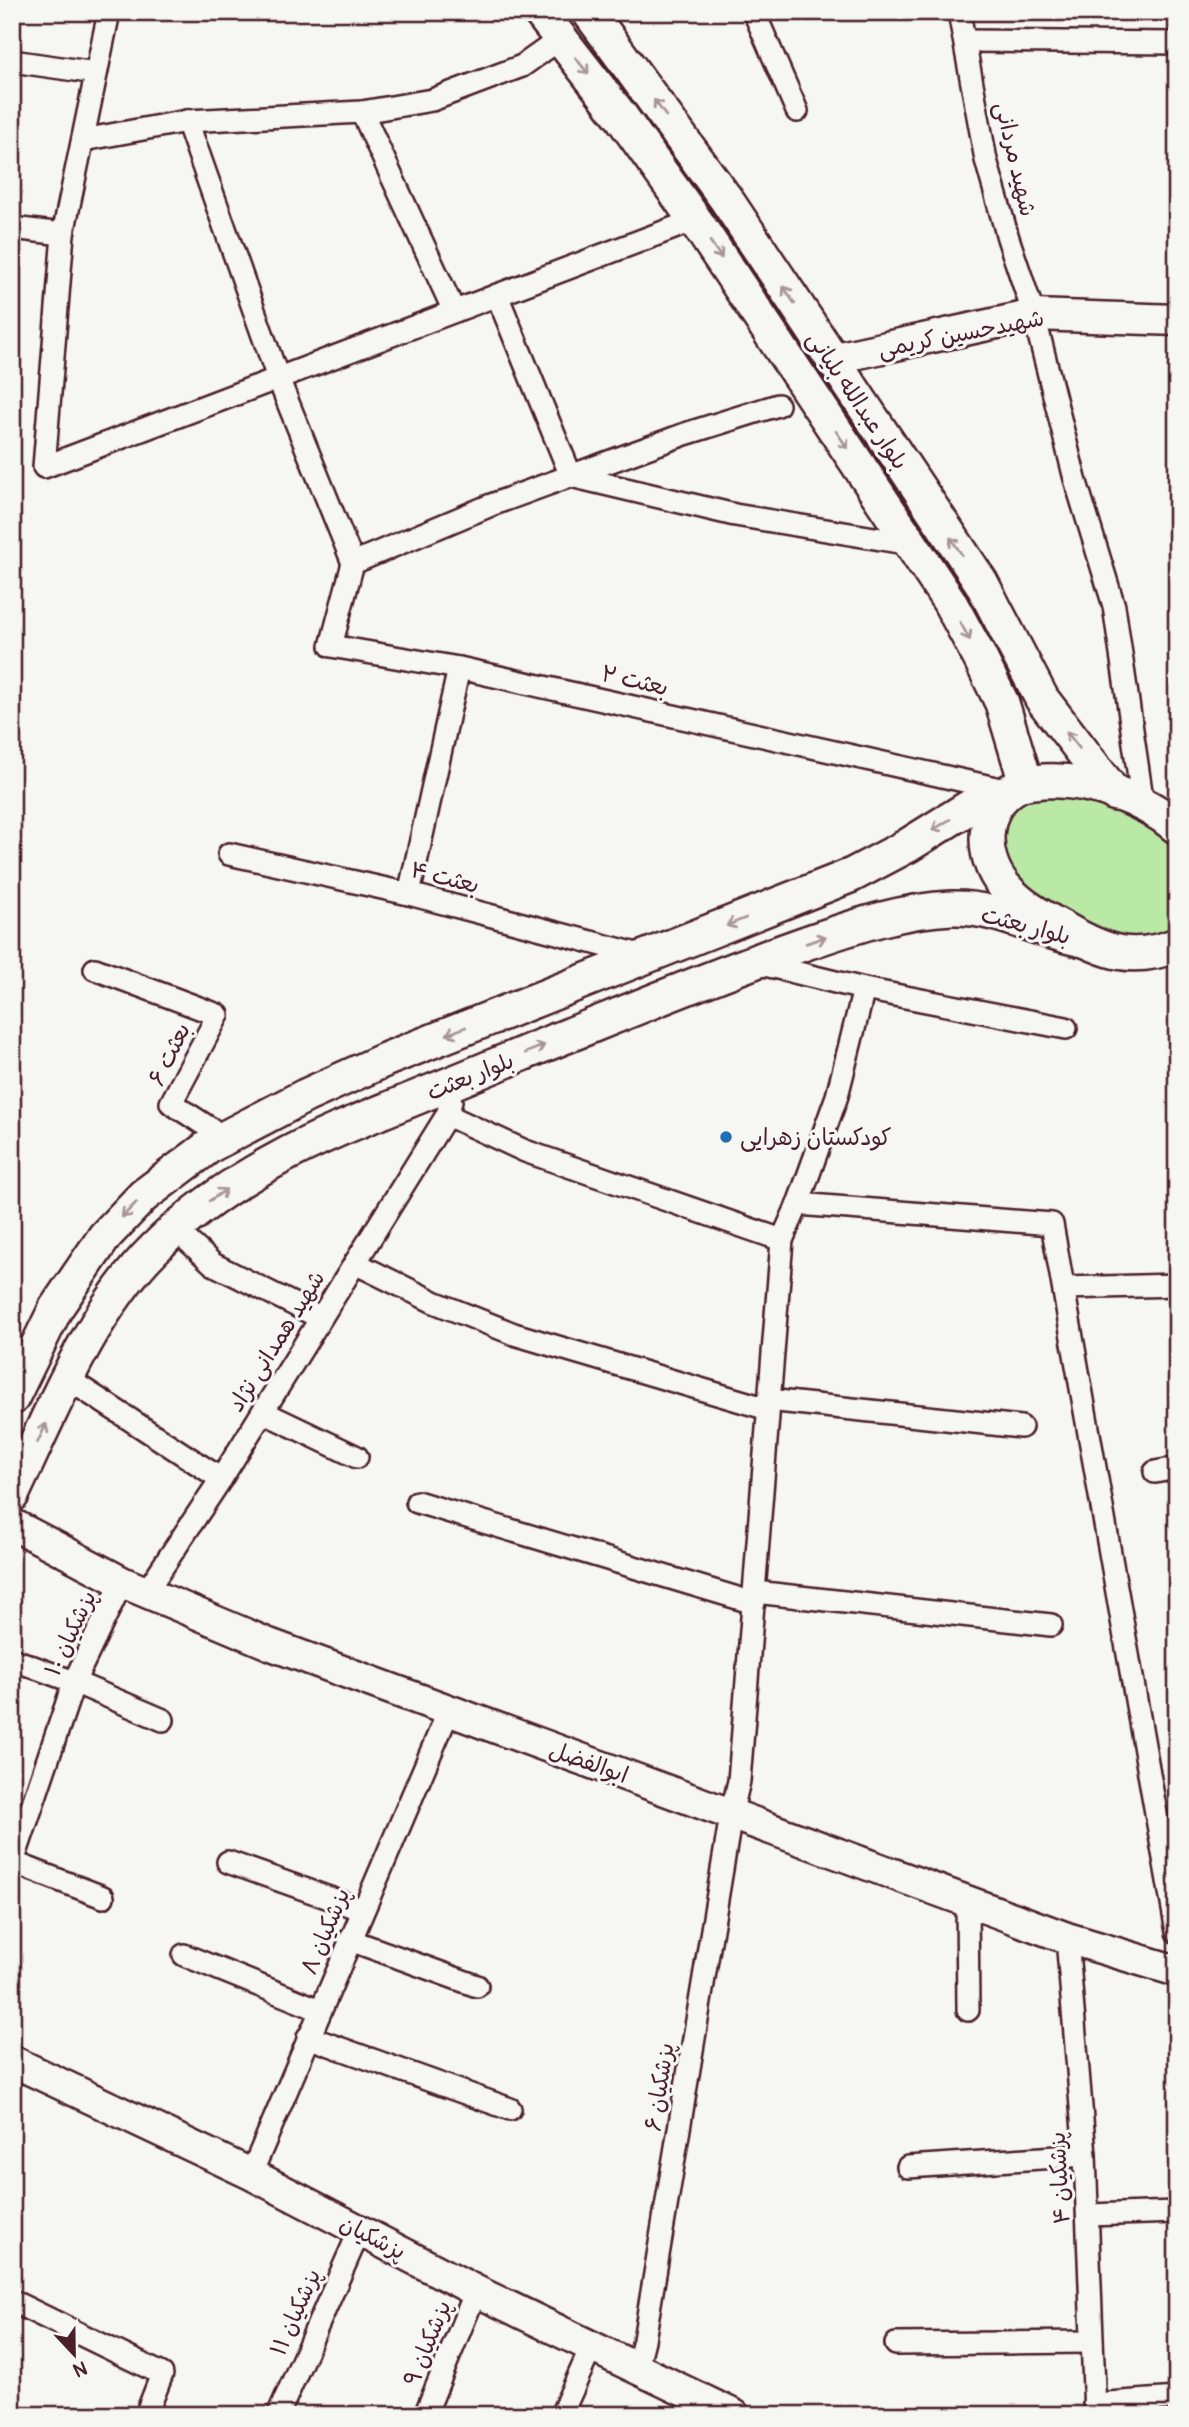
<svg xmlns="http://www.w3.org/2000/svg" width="1189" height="2427" font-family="Pangolin,'Playpen Sans Arabic',sans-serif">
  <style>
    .green { fill: #bae8a5; stroke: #828468; stroke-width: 2 }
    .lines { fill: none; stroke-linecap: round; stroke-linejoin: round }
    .street-casing { stroke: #4a1f2b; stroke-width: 26 }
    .secondary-casing { stroke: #4a1f2b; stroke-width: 35 }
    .primary-casing { stroke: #4a1f2b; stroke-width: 38 }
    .street { stroke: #f6f6f2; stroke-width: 21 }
    .secondary { stroke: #f6f6f2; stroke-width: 30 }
    .primary { stroke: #f6f6f2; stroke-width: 33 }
    .oneway { stroke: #a99598 }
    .poi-dot { fill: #1f6fb2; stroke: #f6f6f2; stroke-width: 2.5 }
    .labels { text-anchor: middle; stroke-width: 6; stroke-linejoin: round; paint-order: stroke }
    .street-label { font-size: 23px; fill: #4a1f2b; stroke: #f6f6f2 }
    .poi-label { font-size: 23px; fill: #4a1f2b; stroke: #f6f6f2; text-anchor: start }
  </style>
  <rect width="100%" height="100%" fill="#f6f6f2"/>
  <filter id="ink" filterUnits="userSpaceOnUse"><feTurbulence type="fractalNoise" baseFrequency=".0143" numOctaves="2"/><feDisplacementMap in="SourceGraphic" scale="14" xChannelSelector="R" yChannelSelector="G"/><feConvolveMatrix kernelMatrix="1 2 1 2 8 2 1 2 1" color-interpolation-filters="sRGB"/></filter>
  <g filter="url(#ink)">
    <polygon class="green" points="1036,795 1096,800 1132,816 1177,844 1177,934 1128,948 1016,884 998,843 1010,808"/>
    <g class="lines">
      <g class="street-casing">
        <g id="street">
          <polyline points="109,12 63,234 44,467 695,220"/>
          <polyline points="754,12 797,111"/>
          <polyline points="959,12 986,160 1008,238 1034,315 1075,479 1114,606 1143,805"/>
          <polyline points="965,41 1177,43"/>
          <polyline points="12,61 96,73"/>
          <polyline points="362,112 454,311"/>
          <polyline points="187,121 278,378 353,563"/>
          <polyline points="83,140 187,121 362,112 432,100 522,66 560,39"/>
          <polyline points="12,228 63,234"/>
          <polyline points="497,295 571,476 735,515 911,544"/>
          <polyline points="353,563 331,646 459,668 1009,791"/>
          <polyline points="353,563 491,505 685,434 778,405"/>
          <polyline points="229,854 409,894 644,956"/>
          <polyline points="409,894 459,668"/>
          <polyline points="95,969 218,1015 171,1103 225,1138"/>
          <polyline points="864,989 1066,1028"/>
          <polyline points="451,1101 447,1115 525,1151 782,1240"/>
          <polyline points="798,1204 1052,1224 1177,1932"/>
          <polyline points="175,1229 213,1264 321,1318"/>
          <polyline points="355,1263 434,1302 514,1334 768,1409"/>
          <polyline points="1064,1288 1177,1285"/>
          <polyline points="68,1379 221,1479"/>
          <polyline points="768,1400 1021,1427"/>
          <polyline points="263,1412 357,1457"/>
          <polyline points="1155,1472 1177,1468"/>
          <polyline points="417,1502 754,1603"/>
          <polyline points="146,1592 221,1479 447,1115"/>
          <polyline points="755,1592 1051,1625"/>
          <polyline points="12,1659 74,1682 163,1720"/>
          <polyline points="12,1862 103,1897"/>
          <polyline points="228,1862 363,1910"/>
          <polyline points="12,1865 74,1682 122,1582"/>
          <polyline points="967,1901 968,2010"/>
          <polyline points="1067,1938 1085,2155 1095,2415"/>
          <polyline points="350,1940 477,1986"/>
          <polyline points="184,1955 320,2010"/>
          <polyline points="308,2037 510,2109"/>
          <polyline points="908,2167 1085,2155"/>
          <polyline points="251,2174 449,1710"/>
          <polyline points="1088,2215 1177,2212"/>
          <polyline points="12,2301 162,2374 146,2415"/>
          <polyline points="896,2344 1092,2342"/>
          <polyline points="637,2368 644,2340 731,1815 739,1781 782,1240 798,1204 837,1096 864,989 757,963"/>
          <polyline points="1094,2404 1177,2398"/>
          <polyline points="278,2415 360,2230"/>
          <polyline points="425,2415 476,2291"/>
          <polyline points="561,2415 592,2346"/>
        </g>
      </g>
      <g class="secondary-casing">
        <g id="secondary">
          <polyline points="831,359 1034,315 1177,320"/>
          <polyline points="12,1524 122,1582 269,1644 1067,1938 1177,1971"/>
          <polyline points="12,2061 251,2174 476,2291 734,2415"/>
        </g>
      </g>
      <g class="primary-casing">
        <g id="primary">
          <polyline points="540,12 620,115 695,220 949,601 980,658 1002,703 1026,783"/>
          <polyline points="589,12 726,199 981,582 1042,699 1115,794"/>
          <path d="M1177 827C1143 798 1088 778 1043 781 1036 782 1028 782 1022 784 981 801 977 855 1005 887 1021 906 1044 918 1066 930 1106 953 1133 962 1177 945"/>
          <polyline points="12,1398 56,1308 105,1236 143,1196 211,1145 305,1096 387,1059 852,875 907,846 976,803 1003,797"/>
          <path d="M12 1495C51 1413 90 1312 155 1248 191 1212 231 1184 276 1160 323 1134 374 1115 425 1094 473 1075 521 1054 569 1035 648 1003 726 971 806 943 853 927 901 910 952 908 1000 907 1038 932 1084 940"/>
        </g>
      </g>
      <use href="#street" class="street"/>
      <use href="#secondary" class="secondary"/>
      <use href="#primary" class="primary"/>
    </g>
    <defs><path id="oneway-shaft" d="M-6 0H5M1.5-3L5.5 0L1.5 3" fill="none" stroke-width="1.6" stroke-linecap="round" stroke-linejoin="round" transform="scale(1.75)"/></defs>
    <g class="oneway">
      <use href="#oneway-shaft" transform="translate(582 66) rotate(52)"/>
      <use href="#oneway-shaft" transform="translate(660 108) rotate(-126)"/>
      <use href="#oneway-shaft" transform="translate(716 250) rotate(56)"/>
      <use href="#oneway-shaft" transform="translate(789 295) rotate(-123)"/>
      <use href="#oneway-shaft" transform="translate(842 440) rotate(56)"/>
      <use href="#oneway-shaft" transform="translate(956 546) rotate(-124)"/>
      <use href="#oneway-shaft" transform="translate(965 631) rotate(61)"/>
      <use href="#oneway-shaft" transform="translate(1073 740) rotate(-128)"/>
      <use href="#oneway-shaft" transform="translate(941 825) rotate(148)"/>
      <use href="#oneway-shaft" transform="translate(736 922) rotate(158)"/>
      <use href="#oneway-shaft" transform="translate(816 940) rotate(-19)"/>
      <use href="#oneway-shaft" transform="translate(456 1031) rotate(158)"/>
      <use href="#oneway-shaft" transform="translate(535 1049) rotate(-22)"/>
      <use href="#oneway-shaft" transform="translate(218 1195) rotate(-34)"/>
      <use href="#oneway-shaft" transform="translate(129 1210) rotate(134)"/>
      <use href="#oneway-shaft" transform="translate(42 1433) rotate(-65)"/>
    </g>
  </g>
  <circle class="poi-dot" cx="726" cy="1137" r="7"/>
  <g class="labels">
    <g class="street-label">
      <text transform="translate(1016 159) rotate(77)" y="8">شهید مردانی</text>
      <text transform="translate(961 333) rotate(-11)" y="8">شهیدحسین کریمی</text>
      <text transform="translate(858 400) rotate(56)" y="8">بلوار عبدالله بلیانی</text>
      <text transform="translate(635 680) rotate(13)" y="8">بعثت ۲</text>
      <text transform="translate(445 877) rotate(14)" y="8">بعثت ۴</text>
      <text transform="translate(1026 925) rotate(15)" y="8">بلوار بعثت</text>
      <text transform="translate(169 1054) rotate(-64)" y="8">بعثت ۶</text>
      <text transform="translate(470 1076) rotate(-22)" y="8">بلوار بعثت</text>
      <text transform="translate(276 1341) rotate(-58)" y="8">شهید همدانی نژاد</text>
      <text transform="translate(70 1633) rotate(-65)" y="8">پزشکیان ۱۰</text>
      <text transform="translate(589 1762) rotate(20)" y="8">ابوالفضل</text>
      <text transform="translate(325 1931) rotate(-67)" y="8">پزشکیان ۸</text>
      <text transform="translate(659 2087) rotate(-81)" y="8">پزشکیان ۶</text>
      <text transform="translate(1059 2178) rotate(-93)" y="8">پزشکیان ۴</text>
      <text transform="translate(373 2237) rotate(27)" y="8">پزشکیان</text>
      <text transform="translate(295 2312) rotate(-66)" y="8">پزشکیان ۱۱</text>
      <text transform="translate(427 2343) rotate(-68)" y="8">پزشکیان ۹</text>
    </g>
    <g class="poi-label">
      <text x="740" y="1145">کودکستان زهرایی</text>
    </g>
  </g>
  <rect width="1189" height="2427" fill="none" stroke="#f6f6f2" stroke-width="42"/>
  <rect x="21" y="21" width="1147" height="2385" fill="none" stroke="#4a1f2b" stroke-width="2.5" filter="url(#ink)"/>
  <g transform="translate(74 2354) rotate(158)" stroke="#f6f6f2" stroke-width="5" paint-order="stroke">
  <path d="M0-5L12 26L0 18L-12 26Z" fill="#4a1f2b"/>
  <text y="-10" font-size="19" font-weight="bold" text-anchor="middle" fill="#4a1f2b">N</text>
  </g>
</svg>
